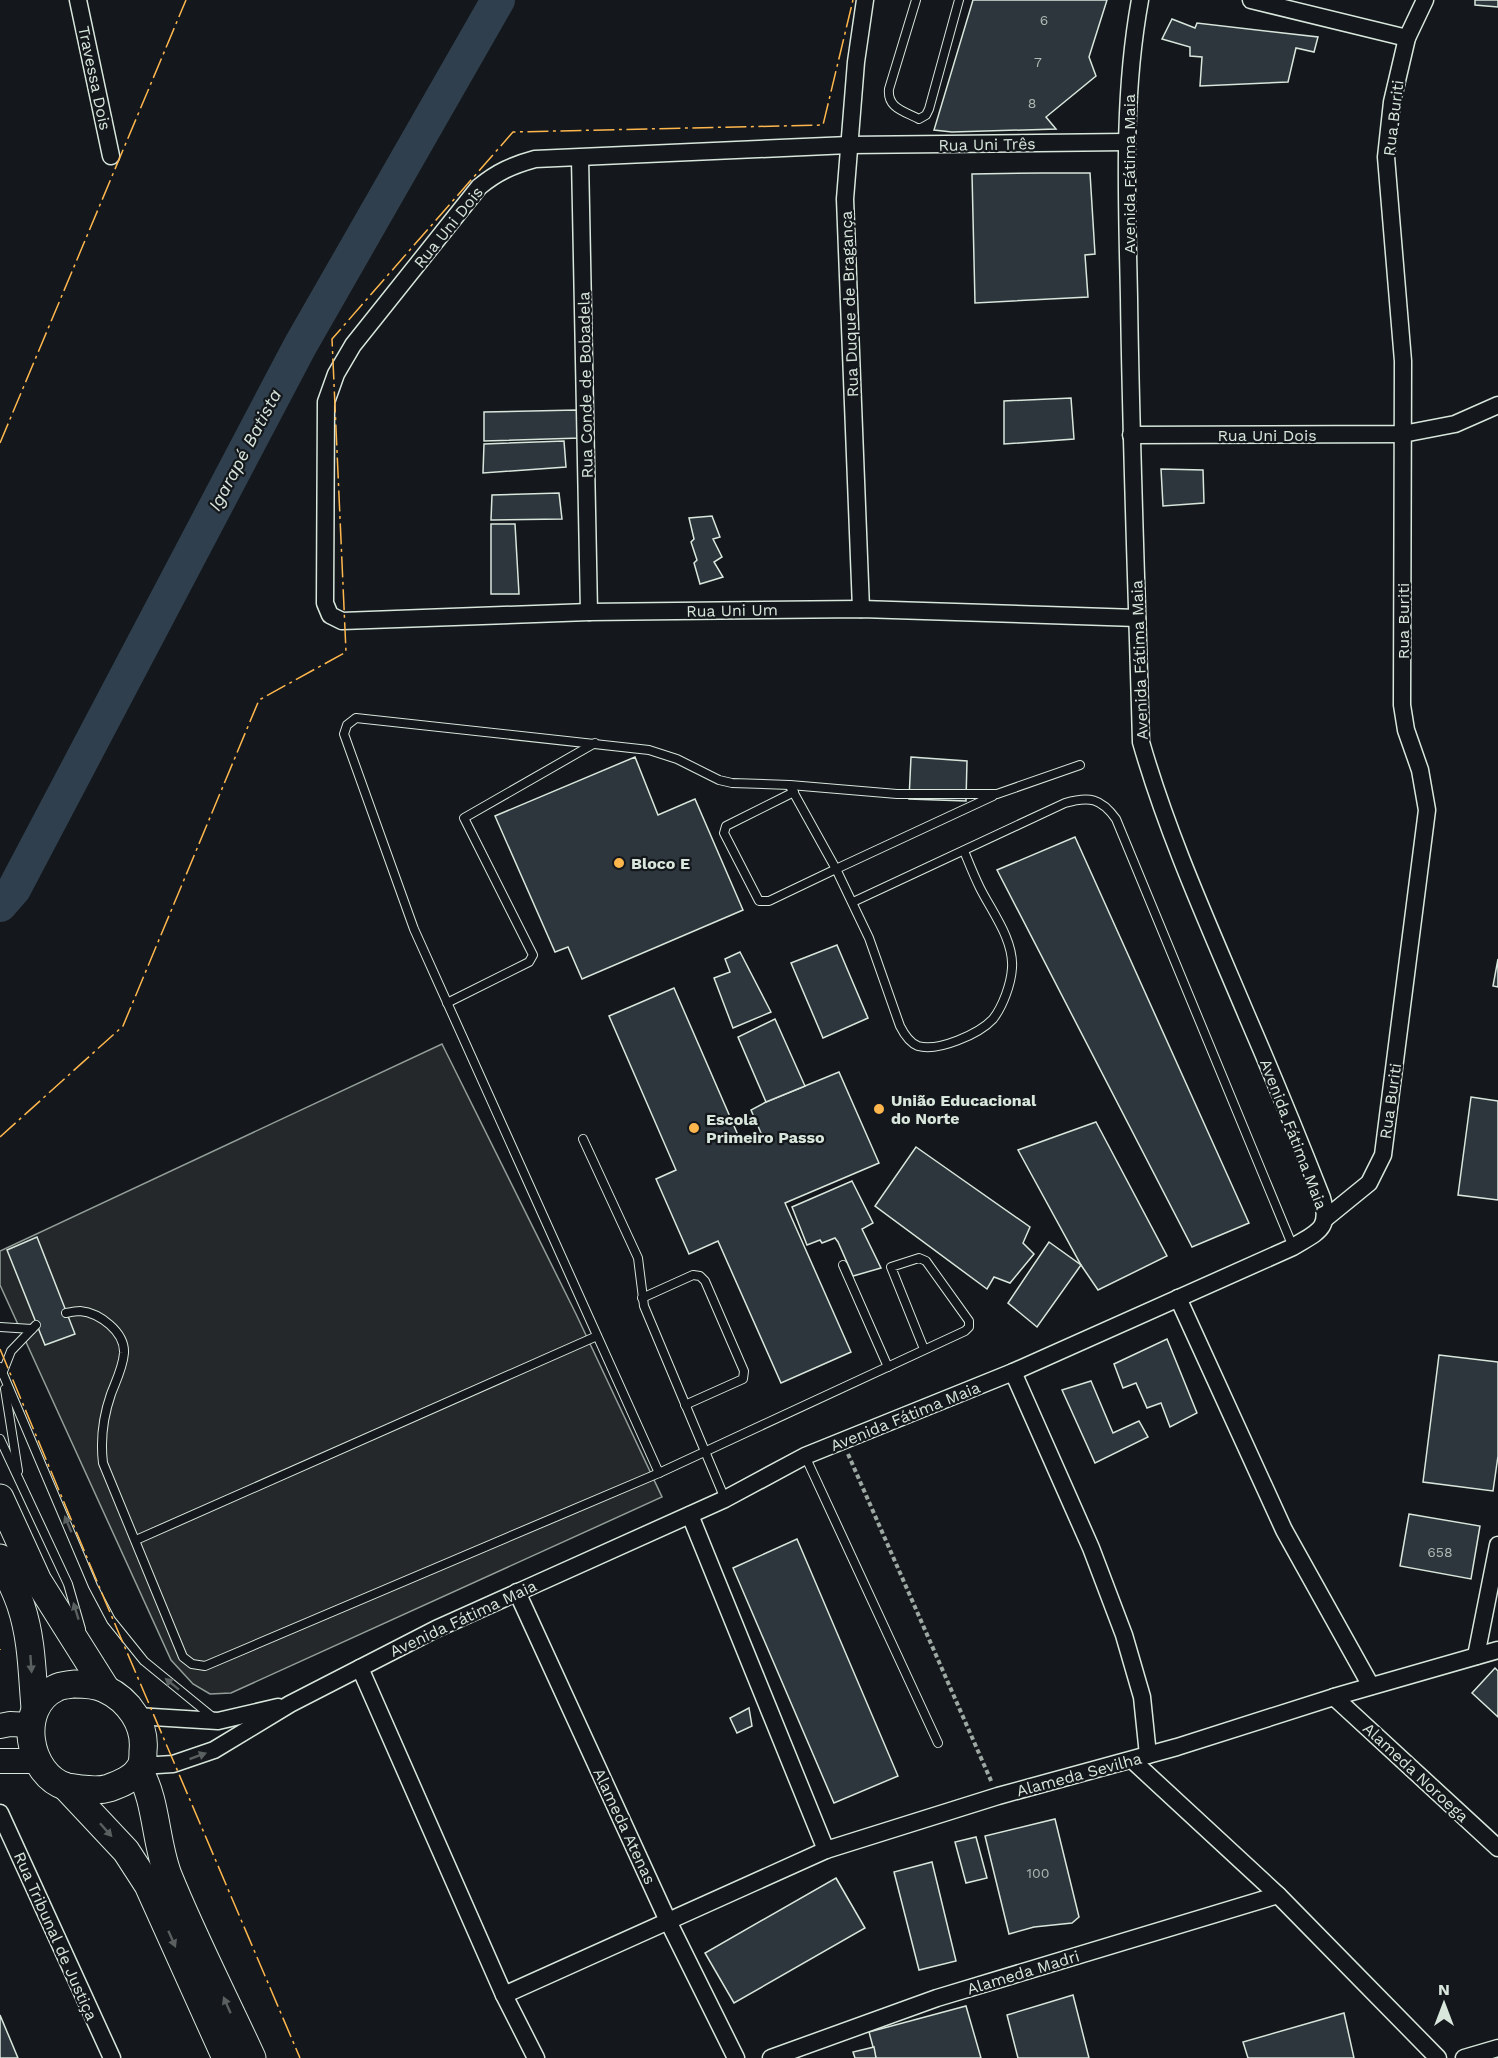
<svg xmlns="http://www.w3.org/2000/svg" width="1498" height="2058" font-family="'Work Sans',sans-serif">
  <style>
    .parking { fill: #24282b; stroke: #939e99; stroke-width: 1.5 }
    .lines { fill: none; stroke-linecap: round; stroke-linejoin: round }
    .river { stroke: #2f3f4d; stroke-width: 34 }
    .building { fill: #2c363c; stroke: #d8e6dc; stroke-width: 1.5 }
    .lane-casing { stroke: #d8e6dc; stroke-width: 10 }
    .street-casing { stroke: #d8e6dc; stroke-width: 19 }
    .secondary-casing { stroke: #d8e6dc; stroke-width: 26 }
    .primary-casing { stroke: #d8e6dc; stroke-width: 29 }
    .path { stroke: #9da8a2; stroke-width: 4; stroke-dasharray: 4.5 3; stroke-linecap: butt }
    .lane { stroke: #14181c; stroke-width: 8 }
    .street { stroke: #14181c; stroke-width: 16 }
    .secondary { stroke: #14181c; stroke-width: 24 }
    .primary { stroke: #14181c; stroke-width: 27 }
    .power { stroke: #ffb74d; stroke-width: 1.5; stroke-dasharray: 21 4.5 3 4.5; stroke-linecap: butt }
    .oneway { fill: #59605f }
    .poi-dot { fill: #ffb74d; stroke: #14181c; stroke-width: 2 }
    .labels { text-anchor: middle; stroke-width: 4.5; stroke-linejoin: round; paint-order: stroke }
    .number-label { font-size: 14px; fill: #adbab4 }
    .street-label { font-size: 16px; fill: #d8e6dc; stroke: #14181c }
    .poi-label { font-size: 16px; font-weight: bold; fill: #d8e6dc; stroke: #14181c; text-anchor: start }
    .water-label { font-size: 18px; font-style: italic; fill: #d8e6dc; stroke: #14181c }
  </style>
  <rect width="100%" height="100%" fill="#14181c"/>
  <polygon class="parking" points="442,1044 576,1314 662,1497 231,1693 210,1694 193,1684 171,1660 0,1285 0,1251"/>
  <g class="lines">
    <polyline class="river" points="0,905 14,889 300,346 498,0"/>
  </g>
  <g class="building">
    <polygon points="973,0 1107,0 1089,57 1096,76 1046,117 1056,129 952,132 934,130"/>
    <polygon points="1475,0 1498,0 1498,7 1475,5"/>
    <polygon points="1172,19 1195,28 1197,23 1318,37 1314,52 1296,48 1288,82 1200,86 1202,57 1190,56 1190,47 1162,39"/>
    <polygon points="1042,173 1090,173 1095,254 1085,255 1088,297 975,303 972,174"/>
    <polygon points="1071,398 1074,439 1004,444 1004,401"/>
    <polygon points="577,410 580,438 484,441 484,412"/>
    <polygon points="564,441 566,467 483,473 484,444"/>
    <polygon points="1161,469 1203,470 1204,503 1163,506"/>
    <polygon points="559,493 562,519 491,520 492,495"/>
    <polygon points="712,516 720,537 713,539 722,557 714,562 723,577 700,584 694,563 697,560 691,542 694,539 689,518"/>
    <polygon points="491,524 515,524 519,594 491,594"/>
    <polygon points="635,757 658,815 695,799 743,910 582,979 568,947 555,952 495,816"/>
    <polygon points="911,757 967,761 966,801 909,799"/>
    <polygon points="1075,837 1249,1223 1192,1247 997,870"/>
    <polygon points="837,945 868,1018 823,1038 791,963"/>
    <polygon points="740,952 771,1012 733,1028 714,978 730,972 725,959"/>
    <polygon points="1498,959 1498,987 1493,986"/>
    <polygon points="674,988 741,1142 761,1133 751,1110 766,1102 839,1072 879,1163 785,1203 851,1352 781,1383 718,1241 689,1254 656,1179 676,1170 609,1016"/>
    <polygon points="775,1019 805,1086 766,1102 738,1037"/>
    <polygon points="1471,1097 1498,1101 1498,1200 1458,1195"/>
    <polygon points="1096,1122 1167,1256 1098,1290 1081,1265 1018,1150"/>
    <polygon points="916,1147 1030,1227 1023,1243 1034,1254 1010,1283 994,1277 987,1289 875,1206"/>
    <polygon points="852,1181 873,1223 862,1229 881,1268 853,1276 838,1242 835,1238 822,1243 820,1240 807,1245 792,1207"/>
    <polygon points="37,1237 75,1334 45,1345 7,1250"/>
    <polygon points="1049,1242 1081,1265 1037,1327 1008,1303"/>
    <polygon points="1167,1339 1197,1413 1170,1427 1161,1403 1147,1408 1136,1383 1123,1388 1114,1364"/>
    <polygon points="1439,1355 1498,1362 1498,1456 1493,1491 1423,1482"/>
    <polygon points="1091,1381 1113,1433 1139,1421 1148,1437 1095,1463 1062,1390"/>
    <polygon points="1409,1514 1480,1526 1471,1579 1400,1566"/>
    <polygon points="797,1539 898,1776 834,1803 733,1568"/>
    <polygon points="1495,1668 1498,1671 1498,1717 1472,1693"/>
    <polygon points="749,1708 752,1726 737,1733 730,1718"/>
    <polygon points="1055,1819 1079,1917 1072,1923 1034,1927 1009,1934 985,1836"/>
    <polygon points="976,1837 987,1878 966,1883 955,1842"/>
    <polygon points="932,1862 956,1961 919,1970 894,1872"/>
    <polygon points="836,1878 865,1928 734,2003 705,1953"/>
    <polygon points="1073,1995 1089,2058 1018,2058 1007,2015"/>
    <polygon points="966,2006 981,2058 876,2058 869,2032"/>
    <polygon points="1344,2013 1354,2058 1248,2058 1243,2042"/>
    <polygon points="0,2015 18,2058 0,2058"/>
    <polygon points="874,2047 876,2058 855,2058 853,2052"/>
  </g>
  <g class="lines">
    <g class="lane-casing">
      <g id="lane">
        <path d="M916 0 889 89C887 108 904 111 919 119L926 115 929 109 959 0"/>
        <polyline points="791,788 836,869 993,796"/>
        <path d="M794 792 726 826 724 833 759 901H769L836 869 869 938 900 1026C904 1034 910 1043 918 1046 938 1052 979 1034 993 1019 1003 1006 1011 984 1012 968 1014 940 992 912 980 888 974 876 969 863 964 851"/>
        <path d="M853 902 1065 803C1089 796 1101 798 1116 819L1293 1247"/>
        <polyline points="447,1003 529,962 533,955 464,818 595,743"/>
        <polyline points="583,1139 638,1258 644,1306 725,1499"/>
        <polyline points="843,1265 888,1367"/>
        <polyline points="642,1298 693,1275 700,1276 705,1281 744,1371 743,1379 685,1405"/>
        <path d="M66 1313C71 1312 76 1311 80 1311 100 1313 125 1332 124 1353 123 1367 116 1381 111 1394 103 1417 100 1438 103 1463L183 1657 192 1664 205 1666 659 1473 965 1331 969 1327V1321L926 1261 919 1258 891 1267 924 1349"/>
        <polyline points="0,1327 32,1329"/>
        <polyline points="0,1367 93,1586 111,1620 144,1661 215,1719"/>
        <polyline points="2,1374 11,1351 36,1325"/>
        <polyline points="5,1389 18,1471"/>
        <polyline points="0,1439 68,1584 81,1629"/>
        <polyline points="805,1456 938,1743"/>
        <polyline points="659,1473 414,929 344,734 347,725 356,718 649,750 677,759 719,780 732,783 790,785 897,794 997,794 1080,765"/>
        <polyline points="136,1540 597,1336"/>
      </g>
    </g>
    <g class="street-casing">
      <g id="street">
        <polyline points="78,0 111,156"/>
        <polyline points="1251,0 1407,38"/>
        <path d="M1126 142 849 145 535 159C513 165 497 172 479 187L353 345 336 374 326 402 325 603 330 615 342 621 589 612 861 609 1137 618"/>
        <polyline points="580,158 589,612"/>
        <polyline points="1131,435 1403,434 1455,424 1498,405"/>
        <polyline points="861,609 845,199 856,62 865,0"/>
        <polyline points="1326,1218 1369,1183 1383,1155 1427,810 1420,770 1406,730 1402,705 1403,361 1386,157 1392,102 1407,38 1425,0"/>
        <polyline points="1178,1298 1284,1530 1371,1686"/>
        <polyline points="1013,1372 1091,1548 1124,1635 1142,1697 1148,1755"/>
        <polyline points="690,1515 826,1850"/>
        <polyline points="517,1592 668,1921 736,2058"/>
        <polyline points="1476,1656 1498,1545"/>
        <polyline points="360,1668 504,1995 536,2058"/>
        <polyline points="1334,1697 1498,1848"/>
        <polyline points="136,1716 218,1721 278,1707"/>
        <polyline points="1132,1760 1278,1895 1438,2058"/>
        <path d="M141 1766 173 1764 214 1750 290 1704 436 1629 725 1499 805 1456 1013 1372 1293 1247C1317 1232 1331 1230 1322 1198 1298 1137 1273 1076 1247 1016 1209 926 1168 836 1141 742 1137 594 1131 446 1129 298 1127 198 1122 99 1140 0"/>
        <polyline points="0,1813 112,2058"/>
        <polyline points="504,1995 826,1850 998,1796 1177,1747 1334,1697 1498,1650"/>
        <polyline points="771,2058 937,1998 1278,1895"/>
        <polyline points="1464,2058 1498,2048"/>
      </g>
    </g>
    <g class="secondary-casing">
      <g id="secondary">
        <polyline points="0,1726 10,1724 30,1725"/>
        <polyline points="0,1761 38,1761"/>
      </g>
    </g>
    <g class="primary-casing">
      <g id="primary">
        <polyline points="0,1498 38,1581 106,1689"/>
        <path d="M0 1558C7 1574 16 1590 21 1606 32 1639 32 1674 35 1708"/>
        <path d="M74 1684C84 1684 95 1684 105 1689 129 1700 146 1725 143 1751 143 1757 143 1764 139 1769 133 1779 120 1784 109 1788 100 1791 90 1790 81 1789 77 1788 72 1788 67 1787 27 1775 16 1707 56 1688 61 1685 68 1685 74 1684Z"/>
        <path d="M139 1770C157 1801 155 1841 168 1875 193 1937 224 1997 252 2058"/>
        <polyline points="66,1787 126,1851 148,1885 226,2058"/>
      </g>
    </g>
    <polyline class="path" points="848,1454 992,1783"/>
    <use href="#lane" class="lane"/>
    <use href="#street" class="street"/>
    <use href="#secondary" class="secondary"/>
    <use href="#primary" class="primary"/>
    <g class="power">
      <polyline points="0,443 186,0"/>
      <polyline points="0,1137 123,1026 259,700 346,652 332,339 513,132 823,125 853,0"/>
      <polyline points="0,1349 106,1603 300,2058"/>
      <polyline points="0,1649 0,1650"/>
    </g>
  </g>
  <defs><path id="oneway-solid" d="M-6-.8H1V-3.2L6.5 0L1 3.2V.8H-6Z" transform="scale(1.5)"/></defs>
  <g class="oneway">
    <use href="#oneway-solid" transform="translate(68 1524) rotate(-113)"/>
    <use href="#oneway-solid" transform="translate(76 1611) rotate(-107)"/>
    <use href="#oneway-solid" transform="translate(31 1664) rotate(86)"/>
    <use href="#oneway-solid" transform="translate(172 1684) rotate(-141)"/>
    <use href="#oneway-solid" transform="translate(198 1756) rotate(-20)"/>
    <use href="#oneway-solid" transform="translate(106 1830) rotate(48)"/>
    <use href="#oneway-solid" transform="translate(172 1939) rotate(66)"/>
    <use href="#oneway-solid" transform="translate(227 2005) rotate(-114)"/>
  </g>
  <g class="poi-dot">
    <circle cx="619" cy="863" r="6"/>
    <circle cx="879" cy="1109" r="6"/>
    <circle cx="694" cy="1128" r="6"/>
  </g>
  <g class="labels">
    <g class="number-label">
      <text x="1044" y="25">6</text>
      <text x="1038" y="67">7</text>
      <text x="1032" y="108">8</text>
      <text x="1440" y="1557">658</text>
      <text x="1038" y="1878">100</text>
    </g>
    <g class="street-label">
      <text transform="translate(95 78) rotate(78)" y="6">Travessa Dois</text>
      <text transform="translate(1393 118) rotate(-83)" y="6">Rua Buriti</text>
      <text transform="translate(987 144) rotate(-1)" y="6">Rua Uni Três</text>
      <text transform="translate(1129 174) rotate(-90)" y="6">Avenida Fátima Maia</text>
      <text transform="translate(448 227) rotate(-51)" y="6">Rua Uni Dois</text>
      <text transform="translate(849 304) rotate(-92)" y="6">Rua Duque de Bragança</text>
      <text transform="translate(585 385) rotate(-91)" y="6">Rua Conde de Bobadela</text>
      <text x="1267" y="441">Rua Uni Dois</text>
      <text transform="translate(732 610) rotate(-1)" y="6">Rua Uni Um</text>
      <text transform="translate(1403 621) rotate(-90)" y="6">Rua Buriti</text>
      <text transform="translate(1139 660) rotate(-92)" y="6">Avenida Fátima Maia</text>
      <text transform="translate(1390 1101) rotate(-82)" y="6">Rua Buriti</text>
      <text transform="translate(1294 1134) rotate(69)" y="6">Avenida Fátima Maia</text>
      <text transform="translate(905 1416) rotate(-22)" y="6">Avenida Fátima Maia</text>
      <text transform="translate(463 1618) rotate(-25)" y="6">Avenida Fátima Maia</text>
      <text transform="translate(1416 1772) rotate(43)" y="6">Alameda Noroega</text>
      <text transform="translate(1079 1774) rotate(-15)" y="6">Alameda Sevilha</text>
      <text transform="translate(625 1826) rotate(65)" y="6">Alameda Atenas</text>
      <text transform="translate(56 1936) rotate(66)" y="6">Rua Tribunal de Justiça</text>
      <text transform="translate(1023 1972) rotate(-17)" y="6">Alameda Madri</text>
    </g>
    <g class="poi-label">
      <text x="631" y="869">Bloco E</text>
      <text x="891" y="1106">União Educacional<tspan x="891" dy="18">do Norte</tspan></text>
      <text x="706" y="1125">Escola<tspan x="706" dy="18">Primeiro Passo</tspan></text>
    </g>
    <g class="water-label">
      <text transform="translate(245 450) rotate(-62)" y="6">Igarapé Batista</text>
    </g>
  </g>
  <g transform="translate(1444 2004)" stroke="#14181c" stroke-width="4.5" paint-order="stroke">
  <path d="M0-4.5L10 22L0 15L-10 22Z" fill="#d8e6dc"/>
  <text y="-9" font-size="16" font-weight="bold" text-anchor="middle" fill="#d8e6dc">N</text>
  </g>
</svg>
